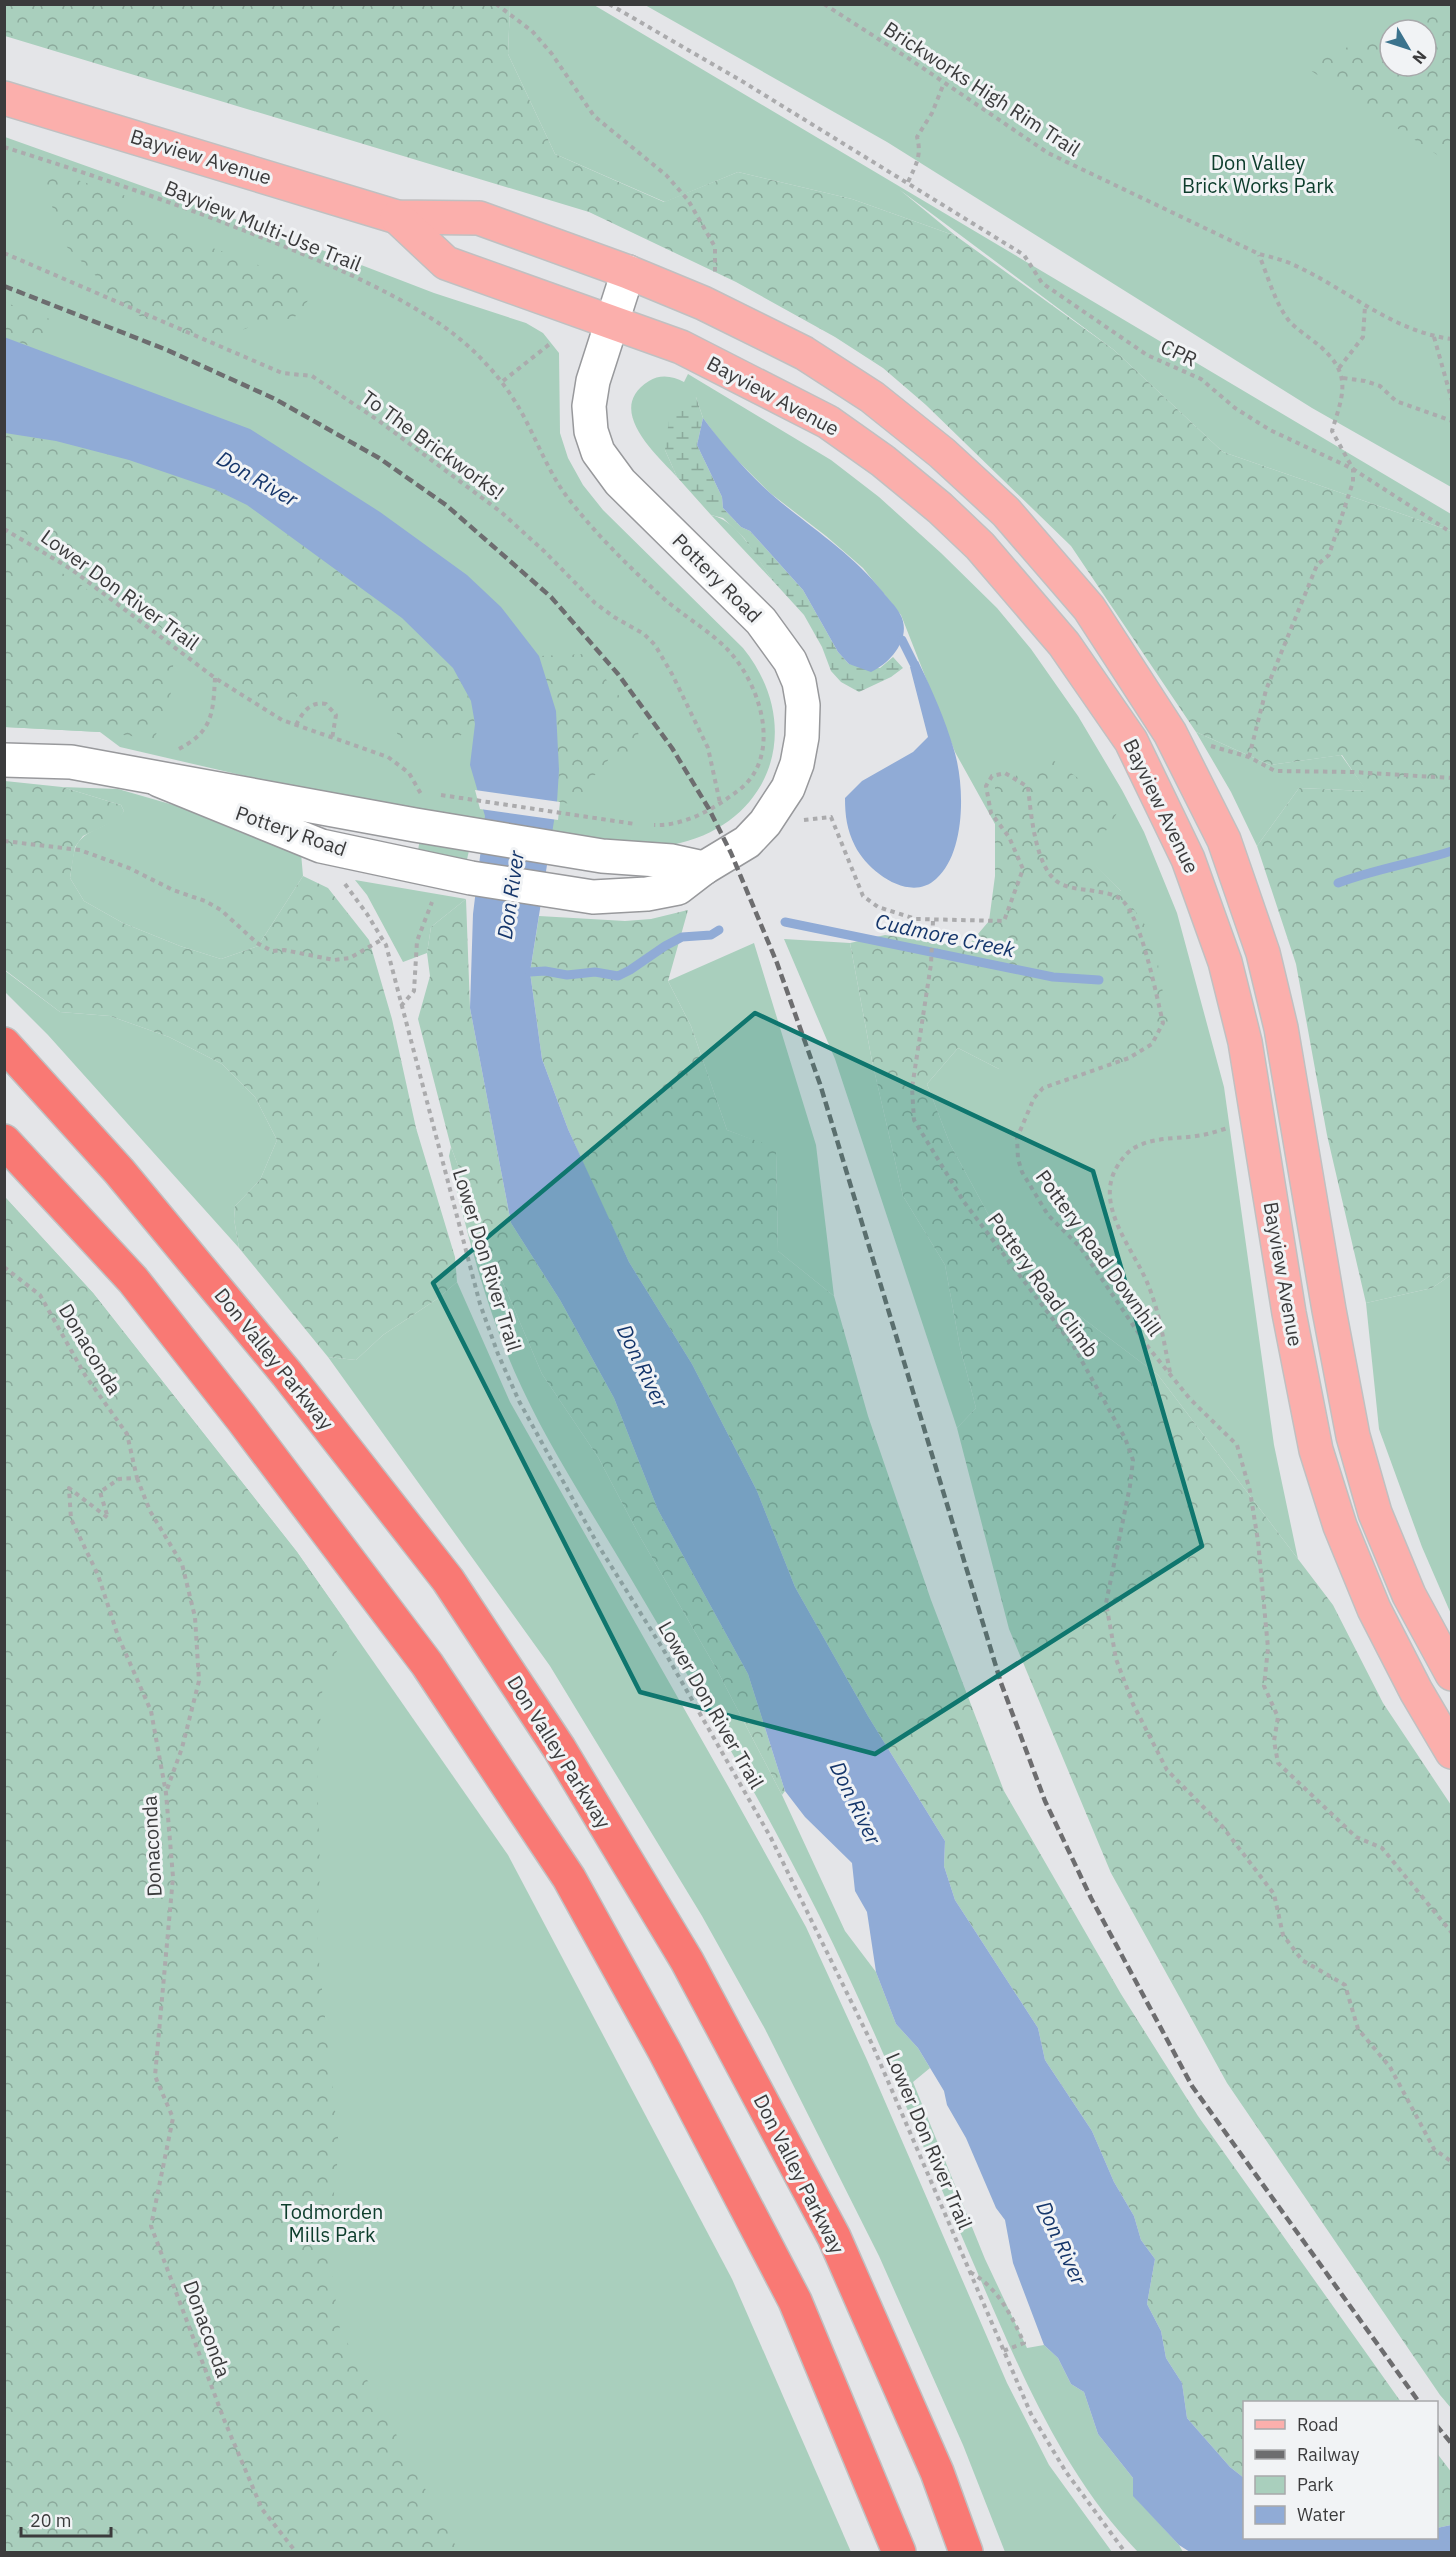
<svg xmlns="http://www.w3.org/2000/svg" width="1456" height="2557" font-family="'IBM Plex Sans',sans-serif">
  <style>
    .green { fill: #a9cfbd; fill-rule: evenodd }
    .forest { fill: url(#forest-crowns) }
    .wetland { fill: url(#wetland-marsh) }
    .water { fill: #90abd6 }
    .pier { fill: #e4e5e8 }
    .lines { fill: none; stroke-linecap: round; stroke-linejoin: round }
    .stream { stroke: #90abd6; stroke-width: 9 }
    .minor-casing { stroke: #98999c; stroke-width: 36 }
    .major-casing { stroke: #c0c0c1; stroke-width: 36 }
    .highway-casing { stroke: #c0c0c1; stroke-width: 36 }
    .path { stroke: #ababad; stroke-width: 4; stroke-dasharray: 4.5 4.5; stroke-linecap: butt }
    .minor { stroke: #fff; stroke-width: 33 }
    .major { stroke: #fbafac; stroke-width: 33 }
    .highway { stroke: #f97974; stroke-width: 33 }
    .rail { stroke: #6d6d6f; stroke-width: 4.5; stroke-dasharray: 9 4.5; stroke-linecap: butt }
    .marked { fill: #0f766e; fill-opacity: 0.2; stroke: #0f766e; stroke-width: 4.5; stroke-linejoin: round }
    .labels { text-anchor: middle; stroke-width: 6; stroke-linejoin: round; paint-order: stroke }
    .street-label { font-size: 20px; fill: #3b3b3c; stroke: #f1f3f5 }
    .park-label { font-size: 20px; fill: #0d3d2c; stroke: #f1f3f5 }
    .water-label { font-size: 21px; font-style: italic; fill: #15366b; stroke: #f1f3f5 }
  </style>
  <defs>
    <pattern id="forest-crowns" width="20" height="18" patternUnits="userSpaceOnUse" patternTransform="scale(1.5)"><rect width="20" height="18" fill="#a9cfbd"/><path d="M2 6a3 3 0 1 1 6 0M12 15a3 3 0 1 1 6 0" fill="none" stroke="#8ba99b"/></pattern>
    <pattern id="wetland-marsh" width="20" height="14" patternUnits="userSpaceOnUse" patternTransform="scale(1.5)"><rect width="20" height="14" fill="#a9cfbd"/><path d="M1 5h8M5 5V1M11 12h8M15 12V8" fill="none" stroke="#8ba99b"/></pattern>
  </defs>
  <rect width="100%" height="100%" fill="#e4e5e8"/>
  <g class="green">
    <polygon points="510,5 594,5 1451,514 1451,531 1223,452 1114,350 900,190 956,236 852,199 738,172 665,202 555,154 508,54"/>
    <path d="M645 5H1451V487L1312 408 887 142ZM1390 30H1426V66H1390Z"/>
    <path d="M5 137 330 253 434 293 526 323 543 333 559 353 560 433 568 458 583 485 603 510 743 648C806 726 772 825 672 845 662 847 650 845 640 845L396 811 120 747 100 732 5 727Z"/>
    <path d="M688 374 831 460 879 497 941 553 997 608 1031 649 1078 716 1122 790 1144 832 1177 913 1224 1087 1274 1445 1298 1559 1158 1375 1052 1295 993 1223 950 1144 927 1084 958 1048 999 1069 1121 891 1088 858 995 787V824L955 752 901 615 863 568 826 536 770 493 726 449 703 418 696 397 665 450 677 477C656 454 604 409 649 381 660 374 673 376 684 382Z"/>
    <path d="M711 515C740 522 757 558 773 581Z"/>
    <polygon points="1196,732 1270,765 1341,755 1367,791 1299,788 1257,846 1231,792"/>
    <path d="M62 787 118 789 177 806 242 833 301 853 303 876 258 946 221 959 180 946 123 923 84 901 70 878C72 869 72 858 75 849 82 828 112 828 124 811L121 805Z"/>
    <polygon points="420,839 470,846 466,864 417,856"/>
    <polygon points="355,880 466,899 431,927 427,953 403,962 367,895"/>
    <polygon points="784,939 850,943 872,1061 903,1196 945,1265 960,1347 976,1408 957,1428 835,1059"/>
    <polygon points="754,943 816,1145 834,1296 778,1251 776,1149 727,1130 691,1026 668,981"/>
    <polygon points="4,970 60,1012 110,1016 169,1037 222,1064 255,1097 277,1140 260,1180 235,1206 234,1219 239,1248 48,1035 5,992"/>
    <path d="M451 1147 492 1257 542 1374 598 1457 639 1535 717 1670 782 1795 845 1931 876 1972 896 2024 918 2048 930 2068 913 2082 985 2259 1027 2348 1044 2345 1058 2358 1071 2384 1084 2392 1098 2434 1133 2478 1134 2496 1179 2545 1183 2552H1138C1059 2470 1017 2363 972 2260 922 2145 875 2028 819 1915 760 1798 694 1685 627 1572 591 1511 552 1452 522 1388 487 1314 467 1235 449 1156Z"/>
    <polygon points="4,1196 93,1293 297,1552 508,1855 732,2279 851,2552 5,2552"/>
    <polygon points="1451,1275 1451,1614 1422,1547 1379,1429 1366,1303 1432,1288"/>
    <polygon points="457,1282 510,1402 728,1786 806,1927 867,2060 1007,2383 1049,2465 1112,2552 1005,2552 963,2445 879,2256 765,2029 702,1916 550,1666 328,1357 356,1360 383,1335 437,1299"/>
  </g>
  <g class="forest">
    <polygon points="4,5 510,5 508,54 555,154 664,202 738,172 852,199 956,236 1114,350 1223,452 1451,531 1451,1275 1432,1288 1366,1303 1327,1135 1296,964 1257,846 1299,788 1366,791 1342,755 1270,765 1196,732 1071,546 926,405 883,368 835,337 736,282 589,212 5,36"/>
    <polygon points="1451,8 1451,164 1301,64 1390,32 1390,66 1426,66 1426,30 1397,30"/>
    <polygon points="44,169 126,196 128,211 146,223 309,284 310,298 294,318 260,323 209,343 111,305 100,280 65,245 51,203"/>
    <polygon points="4,302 63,324 30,346 5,337"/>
    <path d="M4 433 56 441 129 460 214 489 247 505 402 618 453 668 471 701 475 724 447 746 403 743 376 699 338 662C318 681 304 701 274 702 250 702 147 615 121 596 85 569 45 543 5 523Z"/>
    <polygon points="5,538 80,584 174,656 170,701 154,739 100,732 5,727 4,636 8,628 4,625"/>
    <polygon points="586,654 639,721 638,740 627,753 610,758 594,776 586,806 557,802 559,770 539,656"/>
    <polygon points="1050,758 1106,798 1117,813 1089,858 1121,891 1153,936 1169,1027 1135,1066 999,1069 958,1048 927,1084 950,1144 993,1223 1052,1295 1158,1375 1333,1605 1383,1703 1451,1805 1451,2408 1440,2395 1227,2083 1111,1873 1009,1629 957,1428 976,1408 960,1347 945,1265 903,1196 872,1061 850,943 885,935 967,947 989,921 995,876 995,787"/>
    <polygon points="5,781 62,787 121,805 124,811 119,819 83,836 75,847 70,878 84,901 123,923 180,946 221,959 258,946 303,876 328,888 369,940 392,1019 416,1128 455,1257 457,1282 437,1299 383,1335 356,1360 328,1357 239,1248 234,1219 235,1206 260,1180 277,1140 255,1097 222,1064 169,1037 110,1016 60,1012 5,970"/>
    <polygon points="466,899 470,1008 511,1223 560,1300 614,1398 658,1510 748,1674 785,1791 782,1795 717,1670 639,1535 598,1457 542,1374 492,1257 451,1147 418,1019 430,976 427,953 431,927"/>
    <polygon points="688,910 668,981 691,1026 727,1130 776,1148 778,1251 834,1296 868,1416 931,1600 1004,1791 1121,1994 1198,2116 1401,2402 1244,2402 1244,2478 1230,2467 1187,2418 1182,2383 1166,2358 1161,2331 1147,2304 1155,2259 1141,2240 1134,2216 1114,2182 1092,2131 1045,2060 1038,2028 955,1900 944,1866 945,1841 868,1716 795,1587 757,1491 692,1364 629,1262 597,1194 568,1129 542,1059 530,972 539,916 625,921 651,919"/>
    <polygon points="4,1196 93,1293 297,1552 349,1626 323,1680 317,1769 320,1868 317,1943 339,2147 328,2249 340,2329 459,2552 5,2552"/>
    <polygon points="1436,2452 1452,2473 1451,2525 1437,2528"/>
  </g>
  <polygon class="wetland" points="696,397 703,418 697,445 722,497 723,508 741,527 750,531 803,590 838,652 849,664 880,668 893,657 903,668 891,677 859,692 841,682 831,671 822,647 804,615 773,581 744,538 723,518 711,515 677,477 665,450 669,419 681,401"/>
  <g class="water">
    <polygon points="4,337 250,429 380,512 467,575 501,607 539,656 556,711 559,770 557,802 530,972 542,1059 568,1129 629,1262 692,1364 757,1491 795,1587 868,1716 945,1841 944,1866 955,1900 1038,2028 1045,2060 1092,2131 1114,2182 1134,2216 1141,2240 1155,2259 1147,2304 1161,2331 1166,2358 1182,2383 1187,2418 1230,2467 1244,2478 1244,2538 1436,2538 1437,2528 1451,2525 1451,2552 1190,2552 1179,2545 1133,2496 1133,2478 1098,2434 1084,2392 1071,2384 1058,2358 1044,2345 1013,2263 1005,2220 996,2208 966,2138 947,2105 944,2091 918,2048 896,2024 876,1972 867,1912 855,1891 852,1863 805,1817 785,1791 748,1674 658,1510 614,1398 560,1300 511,1223 470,1008 473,914 485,816 470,765 475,724 471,701 453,668 402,618 247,505 214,489 129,460 56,441 5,433"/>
    <path d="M703 418C723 445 745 470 770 493 809 527 850 551 883 592 888 599 896 606 900 614 913 637 891 663 871 672L849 664 838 652 803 590 750 531 741 527 723 508 722 497 697 445Z"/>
    <path d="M918 661C932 690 945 719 954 750 965 785 966 853 936 879 910 903 868 872 855 846 847 830 845 816 845 798L862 781 913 752 928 737 910 667Z"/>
  </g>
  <polygon class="pier" points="475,790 560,802 558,820 480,809"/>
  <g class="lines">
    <g class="stream">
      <polyline points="902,640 914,664"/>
      <path d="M1338 883C1375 869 1414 863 1452 851"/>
      <polyline points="785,922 1053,977 1099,980"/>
      <polyline points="530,972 545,971 567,975 595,972 618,976 630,970 665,946 682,937 711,935 719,930"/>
    </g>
    <g class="minor-casing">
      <g id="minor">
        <polyline points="4,760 71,762 415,825 602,856 672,861 704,868"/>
        <polyline points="159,780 321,846 471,878 593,897 647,894 678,888 704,868 747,842 765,823 788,788 797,764 802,737 803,705 799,682 790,661 761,621 620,482 598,452 591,431 589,406 593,381 628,272"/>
      </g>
    </g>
    <g class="major-casing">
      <g id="major">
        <polyline points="4,98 397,217 479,218 628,272 703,303 804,353 872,397 942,453 1006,512 1089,608 1170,733 1224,840 1263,953 1281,1028 1329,1310 1353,1436 1375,1513 1409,1595 1452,1674"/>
        <polyline points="397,217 446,263 681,347 828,422 883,461 940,508 980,546 1064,644 1131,741 1188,859 1225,962 1245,1042 1289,1313 1316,1450 1340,1526 1374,1609 1416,1691 1452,1752"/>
      </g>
    </g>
    <g class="highway-casing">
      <g id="highway">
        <polyline points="4,1044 119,1171 287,1374 448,1580 559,1748 687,1961 834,2237 937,2472 966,2552"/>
        <polyline points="4,1141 133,1280 242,1419 427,1664 569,1878 664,2050 795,2301 899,2552"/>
      </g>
    </g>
    <g class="path">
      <polyline points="496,4 532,31 552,54 594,116 666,175 688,200 715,247 715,276"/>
      <polyline points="609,4 745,83 1024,255 1042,283 1147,355 1201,379 1235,408 1270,430 1353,469 1452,533"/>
      <path d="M824 4 911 60 1048 153 1259 254C1271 257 1284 260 1294 265 1347 289 1393 332 1452 339"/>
      <path d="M4 147C90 174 175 203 258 236 319 260 382 286 437 322 473 346 503 378 523 415 539 445 550 476 571 502 597 535 629 567 660 595 681 615 708 629 728 650 761 685 783 756 739 790 714 809 685 826 654 825"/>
      <path d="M908 182C916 165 922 155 917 137L932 113 944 83"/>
      <polyline points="4,253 282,373 312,376 379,421 501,512 545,552 595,603 614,617 644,634 655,645 672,674 708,748 720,803"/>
      <polyline points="1434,337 1452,401"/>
      <polyline points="1339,368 1363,337 1365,306"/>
      <polyline points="1343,378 1365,381 1380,386 1396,401 1452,421"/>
      <polyline points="503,381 551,343"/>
      <polyline points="4,529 71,569 215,678 282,720 388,757 409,773 421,794"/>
      <path d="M296 725C303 712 310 701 326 704L336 715 332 739"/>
      <polyline points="1211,746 1249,757 1275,771 1353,772 1452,778"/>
      <path d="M179 749C213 731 213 713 215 678"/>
      <path d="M1249 757 1266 690 1317 565 1329 555 1353 482V469L1332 431C1342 397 1353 376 1322 348 1312 339 1300 332 1290 322 1275 304 1268 276 1259 255"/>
      <polyline points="441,795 635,824"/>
      <path d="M804 820 831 817 863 896 878 907 916 919 1004 921 1023 869 1009 837 991 813 986 786 992 776 1005 773 1028 787C1031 813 1035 871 1061 884 1070 888 1079 889 1088 890 1099 892 1115 893 1123 901 1142 921 1156 994 1163 1023L1152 1044 1129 1058 1043 1088 1034 1098 1017 1138 1018 1159 1022 1172 1048 1215 1080 1247 1148 1347 1190 1399 1237 1445 1250 1491 1258 1541 1268 1648 1264 1686 1278 1717 1274 1741 1278 1763 1356 1837 1382 1848 1452 1933"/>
      <polyline points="4,841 80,850 129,868 173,890 205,901 221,910 257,943 272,951 284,950 334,960 350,958 383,939"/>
      <polyline points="345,884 367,914 386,945 480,1304 498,1354 519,1401 598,1545 663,1649 771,1838 872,2044 1031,2414 1066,2472 1125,2552"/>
      <polyline points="933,921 931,964 912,1088 914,1120 964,1202 1074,1347 1125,1438 1133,1460 1130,1486 1106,1603 1116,1659 1133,1704 1167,1770 1222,1826 1274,1894 1283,1935 1302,1960 1345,1985 1358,2029 1390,2067 1434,2149 1452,2162"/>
      <polyline points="401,1006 414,991 417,941 432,902"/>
      <polyline points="4,1267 40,1295 85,1375 127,1434 137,1478 119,1479 100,1492 108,1518 69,1488 71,1519 98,1575 118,1636 151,1711 166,1793 173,1877 155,2076 173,2118 151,2226 225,2422 262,2509 296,2552"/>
      <path d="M1170 1372C1164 1343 1160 1315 1149 1287 1135 1250 1092 1205 1118 1165 1123 1157 1129 1150 1138 1146 1156 1137 1176 1139 1196 1136 1207 1135 1217 1131 1228 1128"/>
      <polyline points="137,1478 150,1511 182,1564 195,1617 199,1681 182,1748 166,1792"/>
      <path d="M970 2272C997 2287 1011 2314 1024 2343L1003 2351"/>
    </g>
    <use href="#minor" class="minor"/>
    <use href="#major" class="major"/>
    <use href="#highway" class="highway"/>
    <g class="rail">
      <polyline points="4,286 167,350 275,399 379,458 446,505 551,597 618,674 672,748 709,809 731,853 777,963 820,1084 1001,1683 1045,1801 1091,1898 1192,2086 1419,2402"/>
      <polyline points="1436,2425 1452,2444"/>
    </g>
  </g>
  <path class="marked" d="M755 1013 1093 1171 1202 1546 875 1754 640 1692 433 1283Z"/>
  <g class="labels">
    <g class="street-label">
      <text transform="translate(982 89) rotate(33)" y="7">Brickworks High Rim Trail</text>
      <text transform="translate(201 157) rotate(17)" y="7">Bayview Avenue</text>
      <text transform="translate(263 226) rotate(22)" y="7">Bayview Multi-Use Trail</text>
      <text transform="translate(1179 353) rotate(25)" y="7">CPR</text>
      <text transform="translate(773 396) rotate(28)" y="7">Bayview Avenue</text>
      <text transform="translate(433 445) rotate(36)" y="7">To The Brickworks!</text>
      <text transform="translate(717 578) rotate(45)" y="7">Pottery Road</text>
      <text transform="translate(120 590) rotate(36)" y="7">Lower Don River Trail</text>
      <text transform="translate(1161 806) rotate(64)" y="7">Bayview Avenue</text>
      <text transform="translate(291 831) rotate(19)" y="7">Pottery Road</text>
      <text transform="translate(1099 1253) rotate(54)" y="7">Pottery Road Downhill</text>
      <text transform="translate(487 1260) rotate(73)" y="7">Lower Don River Trail</text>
      <text transform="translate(1283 1274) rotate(80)" y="7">Bayview Avenue</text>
      <text transform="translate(1043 1285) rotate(54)" y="7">Pottery Road Climb</text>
      <text transform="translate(90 1349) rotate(59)" y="7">Donaconda</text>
      <text transform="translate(274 1359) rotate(51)" y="7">Don Valley Parkway</text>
      <text transform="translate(711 1705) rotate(60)" y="7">Lower Don River Trail</text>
      <text transform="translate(559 1752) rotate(58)" y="7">Don Valley Parkway</text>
      <text transform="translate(152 1846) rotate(-93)" y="7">Donaconda</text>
      <text transform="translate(929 2141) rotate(67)" y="7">Lower Don River Trail</text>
      <text transform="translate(799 2174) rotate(63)" y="7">Don Valley Parkway</text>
      <text transform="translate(207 2329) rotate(70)" y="7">Donaconda</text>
    </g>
    <g class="park-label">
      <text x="1258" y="170">Don Valley<tspan x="1258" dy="23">Brick Works Park</tspan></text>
      <text x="332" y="2219">Todmorden<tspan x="332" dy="23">Mills Park</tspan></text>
    </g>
    <g class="water-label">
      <text transform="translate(257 479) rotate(30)" y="7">Don River</text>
      <text transform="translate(511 895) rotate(-82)" y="7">Don River</text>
      <text transform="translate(945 936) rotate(12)" y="7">Cudmore Creek</text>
      <text transform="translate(642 1366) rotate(64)" y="7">Don River</text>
      <text transform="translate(855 1803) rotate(64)" y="7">Don River</text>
      <text transform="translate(1061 2243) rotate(65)" y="7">Don River</text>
    </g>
  </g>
  <rect width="1456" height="2557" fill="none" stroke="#3b3b3c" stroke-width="12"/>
  <rect x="1243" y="2401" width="195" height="138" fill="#f1f3f5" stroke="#a8a9ab" stroke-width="1.5"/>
  <rect x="1255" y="2420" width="30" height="9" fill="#fbafac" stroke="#a8a9ab" stroke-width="1.5"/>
  <text x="1297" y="2431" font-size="18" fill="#3b3b3c">Road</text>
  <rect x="1255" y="2450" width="30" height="9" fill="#6d6d6f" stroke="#a8a9ab" stroke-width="1.5"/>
  <text x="1297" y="2461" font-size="18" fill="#3b3b3c">Railway</text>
  <rect x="1255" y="2476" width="30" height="18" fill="#a9cfbd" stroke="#a8a9ab" stroke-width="1.5"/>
  <text x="1297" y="2491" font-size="18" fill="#3b3b3c">Park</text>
  <rect x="1255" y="2506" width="30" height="18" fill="#90abd6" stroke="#a8a9ab" stroke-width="1.5"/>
  <text x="1297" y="2521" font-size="18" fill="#3b3b3c">Water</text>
  <g transform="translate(1408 48) rotate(129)"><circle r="28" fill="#f1f3f5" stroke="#a8a9ab" stroke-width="1.5"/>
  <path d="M0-4.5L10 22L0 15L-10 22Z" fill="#3b738d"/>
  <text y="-9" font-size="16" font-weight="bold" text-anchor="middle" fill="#3b3b3c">N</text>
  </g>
  <path d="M21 2527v9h90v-9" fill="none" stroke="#3b3b3c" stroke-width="3"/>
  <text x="30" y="2527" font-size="18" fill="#3b3b3c" stroke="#f1f3f5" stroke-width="4.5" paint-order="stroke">20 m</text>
</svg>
